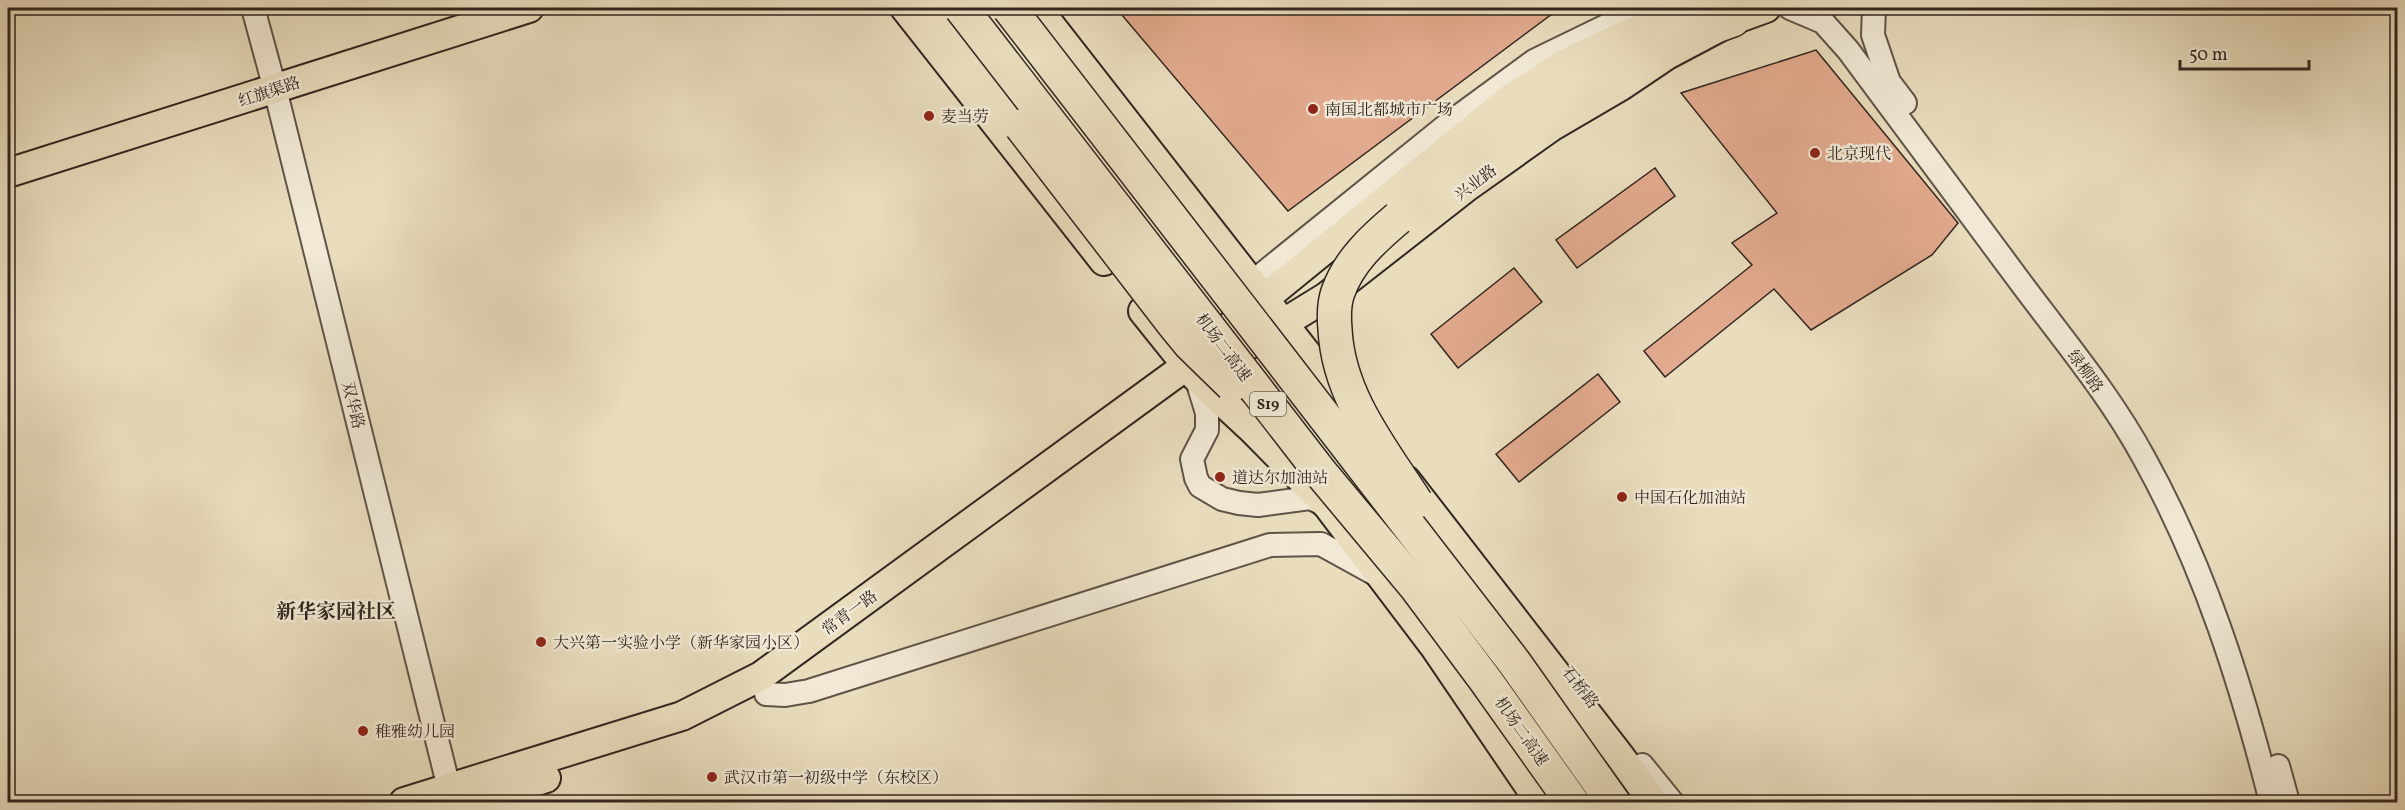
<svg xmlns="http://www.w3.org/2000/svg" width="2405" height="810" font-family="Vollkorn,'Noto Serif SC',serif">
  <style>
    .building { fill: #e2aa8e; stroke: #322620; stroke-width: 1.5 }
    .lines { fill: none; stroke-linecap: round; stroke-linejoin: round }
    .minor-casing { stroke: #605448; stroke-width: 26 }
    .major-casing { stroke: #322620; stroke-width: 32 }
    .highway-casing { stroke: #322620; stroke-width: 36 }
    .minor { stroke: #f1e9d5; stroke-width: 22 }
    .major { stroke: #e9ddbe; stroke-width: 28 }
    .highway { stroke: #e9ddbe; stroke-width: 33 }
    .highway-bridge-casing { stroke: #322620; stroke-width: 36; stroke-linecap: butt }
    .highway-bridge { stroke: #e9ddbe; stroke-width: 33 }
    .poi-dot { fill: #8f2418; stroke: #f1e9d5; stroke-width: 2 }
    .labels { text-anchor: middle; stroke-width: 5; stroke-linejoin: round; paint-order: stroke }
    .shield { fill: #f1e9d5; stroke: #6b6056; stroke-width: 1.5 }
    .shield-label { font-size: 15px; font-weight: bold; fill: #322620 }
    .street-label { font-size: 16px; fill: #322620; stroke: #f1e9d5 }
    .poi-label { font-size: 16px; fill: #322620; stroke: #f1e9d5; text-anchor: start }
    .quarter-label { font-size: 20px; font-weight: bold; fill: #322620; stroke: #f1e9d5 }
  </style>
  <rect width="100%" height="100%" fill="#e9ddbe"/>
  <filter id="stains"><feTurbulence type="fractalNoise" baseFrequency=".00333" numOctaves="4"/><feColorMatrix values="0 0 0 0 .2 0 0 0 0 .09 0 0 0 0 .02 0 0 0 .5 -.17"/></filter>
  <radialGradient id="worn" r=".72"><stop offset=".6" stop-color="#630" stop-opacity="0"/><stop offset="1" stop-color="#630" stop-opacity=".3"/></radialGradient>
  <g class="building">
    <polygon points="1116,8 1560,8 1288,211"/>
    <polygon points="1816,50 1958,223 1932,255 1811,330 1774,289 1665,377 1644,351 1752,265 1732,243 1777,213 1681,93"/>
    <polygon points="1655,168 1675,196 1577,268 1556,240"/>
    <polygon points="1514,268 1542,302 1458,368 1431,334"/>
    <polygon points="1598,374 1620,402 1519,482 1496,454"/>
  </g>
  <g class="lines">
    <g class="minor-casing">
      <g id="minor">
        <polyline points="253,8 275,89 449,788 455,802"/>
        <path d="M1790 8 1823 22 1848 50C1907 129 1965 208 2024 287 2066 343 2111 397 2144 458 2204 566 2241 683 2271 802"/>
        <polyline points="1874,8 1873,35 1889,82 1905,103"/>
        <polyline points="1250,284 1448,124 1534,61 1643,8"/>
        <polyline points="1196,377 1207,413 1207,430 1192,459 1196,478 1200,486 1222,499 1239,503 1258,505 1310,498 1328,506"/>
        <polyline points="766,694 785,695 809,691 1270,545 1321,544 1379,576"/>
        <polyline points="1642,765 1672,802"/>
        <polyline points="2278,766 2288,802"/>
      </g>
    </g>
    <g class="major-casing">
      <g id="major">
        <polyline points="905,8 1104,261"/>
        <polyline points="1037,8 1353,413"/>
        <polyline points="8,173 529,8"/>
        <polyline points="1143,311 1196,377 1252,429 1328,506 1434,646 1540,802"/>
        <polyline points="1211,368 1326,297 1468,186 1551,127 1621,86 1667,55 1733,20 1766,8"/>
        <polyline points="1406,480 1619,755 1653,802"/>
        <polyline points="404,802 682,716 761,676 1186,366 1228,328 1512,97 1566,63 1619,38 1692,8"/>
        <polyline points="474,802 546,778"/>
      </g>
    </g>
    <g class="highway-casing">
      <g id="highway">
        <polyline points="929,8 1021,126"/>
        <polyline points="1398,218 1551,102 1640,53 1733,20"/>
      </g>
    </g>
    <use href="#minor" class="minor"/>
    <use href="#major" class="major"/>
    <use href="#highway" class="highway"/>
    <g class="highway-bridge-casing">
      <g id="highway-bridge">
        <polyline points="961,8 1321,473 1416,587 1486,681 1572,802"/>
        <polyline points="1009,8 1514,662 1613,802"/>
        <polyline points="1021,126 1172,322 1190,344 1232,385"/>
        <path d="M1398 218C1373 239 1349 261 1338 292 1334 303 1334 318 1335 329 1338 395 1381 448 1416 502"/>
      </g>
    </g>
    <use href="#highway-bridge" class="highway-bridge"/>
  </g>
  <g class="poi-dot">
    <circle cx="1313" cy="109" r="6"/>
    <circle cx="929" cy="116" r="6"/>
    <circle cx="1815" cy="153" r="6"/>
    <circle cx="1220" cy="477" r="6"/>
    <circle cx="1622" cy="497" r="6"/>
    <circle cx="541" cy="642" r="6"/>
    <circle cx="363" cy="731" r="6"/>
    <circle cx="712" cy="777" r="6"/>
  </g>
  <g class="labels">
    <rect class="shield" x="1250" y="392" width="36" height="24" rx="4.5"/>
    <g class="shield-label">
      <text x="1268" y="409">S19</text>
    </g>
    <g class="street-label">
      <text transform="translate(269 91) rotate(-18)" y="6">红旗渠路</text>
      <text transform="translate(1475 182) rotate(-37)" y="6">兴业路</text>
      <text transform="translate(1224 347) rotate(53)" y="6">机场二高速</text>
      <text transform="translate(2086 371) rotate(54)" y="6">绿柳路</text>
      <text transform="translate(354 405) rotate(76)" y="6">双华路</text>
      <text transform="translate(849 612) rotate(-36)" y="6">常青一路</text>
      <text transform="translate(1581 687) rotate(52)" y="6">石桥路</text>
      <text transform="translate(1522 731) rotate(55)" y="6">机场二高速</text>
    </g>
    <g class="poi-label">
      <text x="1325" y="115">南国北都城市广场</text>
      <text x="941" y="122">麦当劳</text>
      <text x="1827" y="159">北京现代</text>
      <text x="1232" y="483">道达尔加油站</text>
      <text x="1634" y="503">中国石化加油站</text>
      <text x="553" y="648">大兴第一实验小学（新华家园小区）</text>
      <text x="375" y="737">稚雅幼儿园</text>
      <text x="724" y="783">武汉市第一初级中学（东校区）</text>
    </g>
    <g class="quarter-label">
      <text x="336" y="618">新华家园社区</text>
    </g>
  </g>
  <rect width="2405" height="810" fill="none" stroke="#e9ddbe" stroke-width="30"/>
  <rect x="9" y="9" width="2387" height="792" fill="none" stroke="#322620" stroke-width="3"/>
  <rect x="15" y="15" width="2375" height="780" fill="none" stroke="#322620" stroke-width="1.5"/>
  <path d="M2180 60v9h129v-9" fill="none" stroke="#322620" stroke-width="3"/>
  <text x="2189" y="60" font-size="18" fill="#322620" stroke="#f1e9d5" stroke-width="4.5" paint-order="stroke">50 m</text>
  <rect width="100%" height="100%" filter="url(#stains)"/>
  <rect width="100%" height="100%" fill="url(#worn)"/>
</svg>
